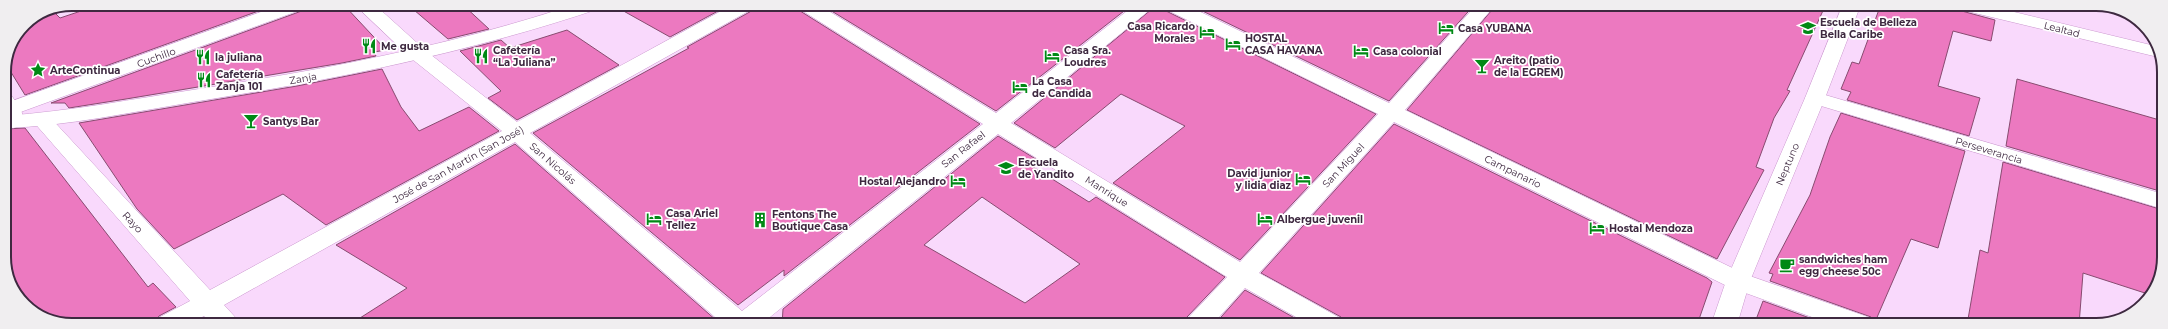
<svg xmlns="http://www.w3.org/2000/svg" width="2168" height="329" font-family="Montserrat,sans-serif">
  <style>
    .building { fill: #ec79c0; stroke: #884b70; fill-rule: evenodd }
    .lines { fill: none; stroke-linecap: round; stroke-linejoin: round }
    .pedestrian-casing { stroke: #cb98cf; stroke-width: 1 }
    .minor-casing { stroke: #cb98cf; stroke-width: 1 }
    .tertiary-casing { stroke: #cb98cf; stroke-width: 1 }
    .secondary-casing { stroke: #cb98cf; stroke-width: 1 }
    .pedestrian { fill: #fff; fill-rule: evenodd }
    .minor { fill: #fff; fill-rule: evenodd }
    .tertiary { fill: #fff; fill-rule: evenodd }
    .secondary { fill: #fff; fill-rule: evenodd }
    .labels { text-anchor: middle; stroke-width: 3.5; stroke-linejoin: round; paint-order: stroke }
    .poi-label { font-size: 10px; font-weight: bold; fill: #3e2940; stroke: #fff; text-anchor: start }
    .street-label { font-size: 10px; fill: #3e2940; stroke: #fff }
    .rim { fill: none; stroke: #3e2940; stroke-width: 2 }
  </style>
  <rect width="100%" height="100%" fill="#f9d9fc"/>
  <g class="building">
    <polygon points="102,4 278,4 25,95 6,64 9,46 24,24 46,9 50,8 60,18"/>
    <polygon points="310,4 343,4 386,50 374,52 376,56 342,63 126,99 69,108 65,103 51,103 307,9"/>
    <polygon points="407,4 462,4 489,29 448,39"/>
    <polygon points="611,4 731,4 670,37"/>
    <polygon points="758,4 794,4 797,9 980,124 784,276 784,270 738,305 533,133 689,48 687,47 755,9"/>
    <polygon points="820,4 1133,4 996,111"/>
    <polygon points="1158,4 1162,9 1376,114 1240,260 1113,183 1185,126 1121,94 1055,148 1014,123"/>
    <polygon points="1188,4 1475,4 1389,101"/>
    <polygon points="1497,4 1826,4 1787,90 1790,91 1774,118 1756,167 1764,170 1717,259 1407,110"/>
    <polygon points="1881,4 1954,5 1958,10 1995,20 1991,41 1953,31 1938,86 1980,98 1969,136 1847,100 1851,92 1841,89 1852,62 1859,64"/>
    <polygon points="567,30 619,65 517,120 488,98 501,91 460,51 501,40 510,48"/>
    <polygon points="382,69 401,107 419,131 469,107 499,131 326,225 283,194 174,249 137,209 79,123 297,86"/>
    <polygon points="2017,79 2163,121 2163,192 2006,146"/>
    <polygon points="1841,113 1965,151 1938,248 1911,239 1875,322 1871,317 1770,281 1773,274 1769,273 1810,195 1830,137"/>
    <polygon points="1394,124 1707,278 1712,282 1697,325 1345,325 1341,317 1261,273"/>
    <polygon points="25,128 148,287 153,283 176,307 159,316 156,321 149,324 64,324 27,308 6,274 5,129"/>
    <path d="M998 136 1039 161 1033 167 1089 202 1096 197 1225 277 1187 317 1183 325H782L783 309ZM982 197 1080 264 1025 303 924 245Z"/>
    <polygon points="515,144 717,321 712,325 349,325 407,288 336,245"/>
    <polygon points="2003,162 2163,210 2163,265 2148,294 2083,273 2079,325 1967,325 1980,250 1988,253"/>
    <polygon points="1245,290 1307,325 1214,325"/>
    <polygon points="1763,301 1829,325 1754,325"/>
  </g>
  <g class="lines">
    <g class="pedestrian-casing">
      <g id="pedestrian">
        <polygon points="283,4 309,4 306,8 18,113 11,115 4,114 4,104"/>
        <polygon points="354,4 374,4 426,51 429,55 426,59 419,61 412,59"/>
      </g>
    </g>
    <g class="minor-casing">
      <g id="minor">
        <polygon points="734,4 757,4 754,8 530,133 742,311 983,124 798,8 795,4 817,4 996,113 1136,4 1157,4 1011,123 1240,262 1378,114 1163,8 1160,4 1184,4 1389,103 1477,4 1496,4 1405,110 1747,275 1871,318 1875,325 1834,325 1729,287 1394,122 1259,273 1340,318 1344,325 1310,325 1245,288 1212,325 1184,325 1188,318 1227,277 998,134 760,325 724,325 515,142 224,305 235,317 239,324 211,324 204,316 189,324 156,324 160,317 190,301 31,119 34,115 41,113 48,115 210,290 502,131 412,59 409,55 412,51 419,49 426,51 517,122"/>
        <polygon points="1955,5 1985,5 2155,46 2162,58 1958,9"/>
        <polygon points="1815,92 2163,194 2163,209 1808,102 1805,98 1808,94"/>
        <polygon points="4,93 11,95 21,109 24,122 20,126 13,128 5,125"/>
      </g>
    </g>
    <g class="tertiary-casing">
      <polygon id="tertiary" points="1843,4 1861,4 1825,98 1750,281 1737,325 1711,325 1726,281 1805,98"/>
    </g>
    <g class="secondary-casing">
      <path id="secondary" d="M576 4H604L601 8C468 53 332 80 193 102 131 112 68 126 5 128V116C70 111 135 99 199 89 327 69 454 45 576 4Z"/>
    </g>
    <use href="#pedestrian" class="pedestrian"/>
    <use href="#minor" class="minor"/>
    <use href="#tertiary" class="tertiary"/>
    <use href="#secondary" class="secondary"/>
  </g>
  <defs>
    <g id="hotel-bare" transform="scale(1.2)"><path d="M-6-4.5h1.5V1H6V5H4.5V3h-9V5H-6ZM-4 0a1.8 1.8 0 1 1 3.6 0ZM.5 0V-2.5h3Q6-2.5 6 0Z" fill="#008915" stroke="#fff" stroke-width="2.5" paint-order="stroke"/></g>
    <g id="school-bare" transform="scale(1.2)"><path d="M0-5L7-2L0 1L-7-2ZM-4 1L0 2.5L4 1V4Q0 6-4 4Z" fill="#008915" stroke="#fff" stroke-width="2.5" paint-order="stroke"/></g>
    <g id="restaurant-bare" transform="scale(1.2)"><path d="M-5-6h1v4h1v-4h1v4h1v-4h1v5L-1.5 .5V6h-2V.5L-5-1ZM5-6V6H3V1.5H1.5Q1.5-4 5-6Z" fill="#008915" stroke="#fff" stroke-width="2.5" paint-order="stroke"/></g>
    <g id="bar-bare" transform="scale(1.2)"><path d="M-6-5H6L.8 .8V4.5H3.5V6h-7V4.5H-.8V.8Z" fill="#008915" stroke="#fff" stroke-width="2.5" paint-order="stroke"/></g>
    <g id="sight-bare" transform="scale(1.2)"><path d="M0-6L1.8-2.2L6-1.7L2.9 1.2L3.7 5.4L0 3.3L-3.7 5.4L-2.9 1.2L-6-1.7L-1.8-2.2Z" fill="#008915" stroke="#fff" stroke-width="2.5" paint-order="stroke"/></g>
    <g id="building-bare" transform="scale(1.2)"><path d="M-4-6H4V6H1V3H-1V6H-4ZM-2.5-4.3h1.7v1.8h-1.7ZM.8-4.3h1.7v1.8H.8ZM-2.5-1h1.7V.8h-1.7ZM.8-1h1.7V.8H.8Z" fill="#008915" stroke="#fff" stroke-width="2.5" paint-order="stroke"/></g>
    <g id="cafe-bare" transform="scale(1.2)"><path d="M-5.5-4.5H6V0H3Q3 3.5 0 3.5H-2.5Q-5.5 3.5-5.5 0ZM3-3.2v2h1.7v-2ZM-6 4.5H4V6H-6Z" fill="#008915" stroke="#fff" stroke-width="2.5" paint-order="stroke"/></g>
  </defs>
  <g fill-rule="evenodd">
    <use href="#hotel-bare" x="1446" y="28"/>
    <use href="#school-bare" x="1808" y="28"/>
    <use href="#hotel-bare" x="1207" y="32"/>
    <use href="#hotel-bare" x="1233" y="44"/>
    <use href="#restaurant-bare" x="369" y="46"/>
    <use href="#hotel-bare" x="1361" y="51"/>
    <use href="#restaurant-bare" x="481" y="56"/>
    <use href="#hotel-bare" x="1052" y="56"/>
    <use href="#restaurant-bare" x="203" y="57"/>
    <use href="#bar-bare" x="1482" y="66"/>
    <use href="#sight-bare" x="38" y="70"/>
    <use href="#restaurant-bare" x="204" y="80"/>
    <use href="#hotel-bare" x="1020" y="87"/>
    <use href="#bar-bare" x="251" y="121"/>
    <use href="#school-bare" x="1006" y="168"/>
    <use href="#hotel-bare" x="1303" y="179"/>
    <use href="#hotel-bare" x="958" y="181"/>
    <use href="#hotel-bare" x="654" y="219"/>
    <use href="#hotel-bare" x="1265" y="219"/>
    <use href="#building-bare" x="760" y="220"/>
    <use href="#hotel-bare" x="1597" y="228"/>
    <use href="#cafe-bare" x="1787" y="265"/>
  </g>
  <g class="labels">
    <g class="poi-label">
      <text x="1820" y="26">Escuela de Belleza<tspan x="1820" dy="12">Bella Caribe</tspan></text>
      <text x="1195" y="30" text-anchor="end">Casa Ricardo<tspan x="1195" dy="12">Morales</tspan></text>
      <text x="1458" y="32">Casa YUBANA</text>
      <text x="1245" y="42">HOSTAL<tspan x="1245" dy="12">CASA HAVANA</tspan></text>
      <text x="381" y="50">Me gusta</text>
      <text x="493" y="54">Cafetería<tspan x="493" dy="12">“La Juliana”</tspan></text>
      <text x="1064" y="54">Casa Sra.<tspan x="1064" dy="12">Loudres</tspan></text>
      <text x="1373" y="55">Casa colonial</text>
      <text x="215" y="61">la juliana</text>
      <text x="1494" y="64">Areito (patio<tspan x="1494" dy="12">de la EGREM)</tspan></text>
      <text x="50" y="74">ArteContinua</text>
      <text x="216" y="78">Cafetería<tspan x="216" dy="12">Zanja 101</tspan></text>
      <text x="1032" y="85">La Casa<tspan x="1032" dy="12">de Candida</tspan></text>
      <text x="263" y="125">Santys Bar</text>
      <text x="1018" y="166">Escuela<tspan x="1018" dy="12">de Yandito</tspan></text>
      <text x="1291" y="177" text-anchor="end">David junior<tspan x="1291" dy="12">y lidia diaz</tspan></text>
      <text x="946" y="185" text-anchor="end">Hostal Alejandro</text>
      <text x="666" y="217">Casa Ariel<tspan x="666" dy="12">Tellez</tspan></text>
      <text x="772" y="218">Fentons The<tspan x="772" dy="12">Boutique Casa</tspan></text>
      <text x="1277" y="223">Albergue juvenil</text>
      <text x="1609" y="232">Hostal Mendoza</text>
      <text x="1799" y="263">sandwiches ham<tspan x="1799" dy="12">egg cheese 50c</tspan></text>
    </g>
    <g class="street-label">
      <text transform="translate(2062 29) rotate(14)" y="4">Lealtad</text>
      <text transform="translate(156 57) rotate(-20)" y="4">Cuchillo</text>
      <text transform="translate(303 78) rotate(-10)" y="4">Zanja</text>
      <text transform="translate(963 149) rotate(-38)" y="4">San Rafael</text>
      <text transform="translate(1989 150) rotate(17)" y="4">Perseverancia</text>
      <text transform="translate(553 163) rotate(41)" y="4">San Nicolás</text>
      <text transform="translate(458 164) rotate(-29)" y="4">José de San Martín (San José)</text>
      <text transform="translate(1787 164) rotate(-67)" y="4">Neptuno</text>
      <text transform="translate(1343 165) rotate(-47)" y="4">San Miguel</text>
      <text transform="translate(1513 171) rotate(26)" y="4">Campanario</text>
      <text transform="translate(1107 191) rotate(32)" y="4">Manrique</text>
      <text transform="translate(133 222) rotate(48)" y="4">Rayo</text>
    </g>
  </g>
  <path d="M0 0H2168V329H0ZM72 11H2096A61 61 0 0 1 2157 72V257A61 61 0 0 1 2096 318H72A61 61 0 0 1 11 257V72A61 61 0 0 1 72 11Z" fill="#f0eef0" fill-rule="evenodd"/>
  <path class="rim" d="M72 11H2096A61 61 0 0 1 2157 72V257A61 61 0 0 1 2096 318H72A61 61 0 0 1 11 257V72A61 61 0 0 1 72 11Z"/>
</svg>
